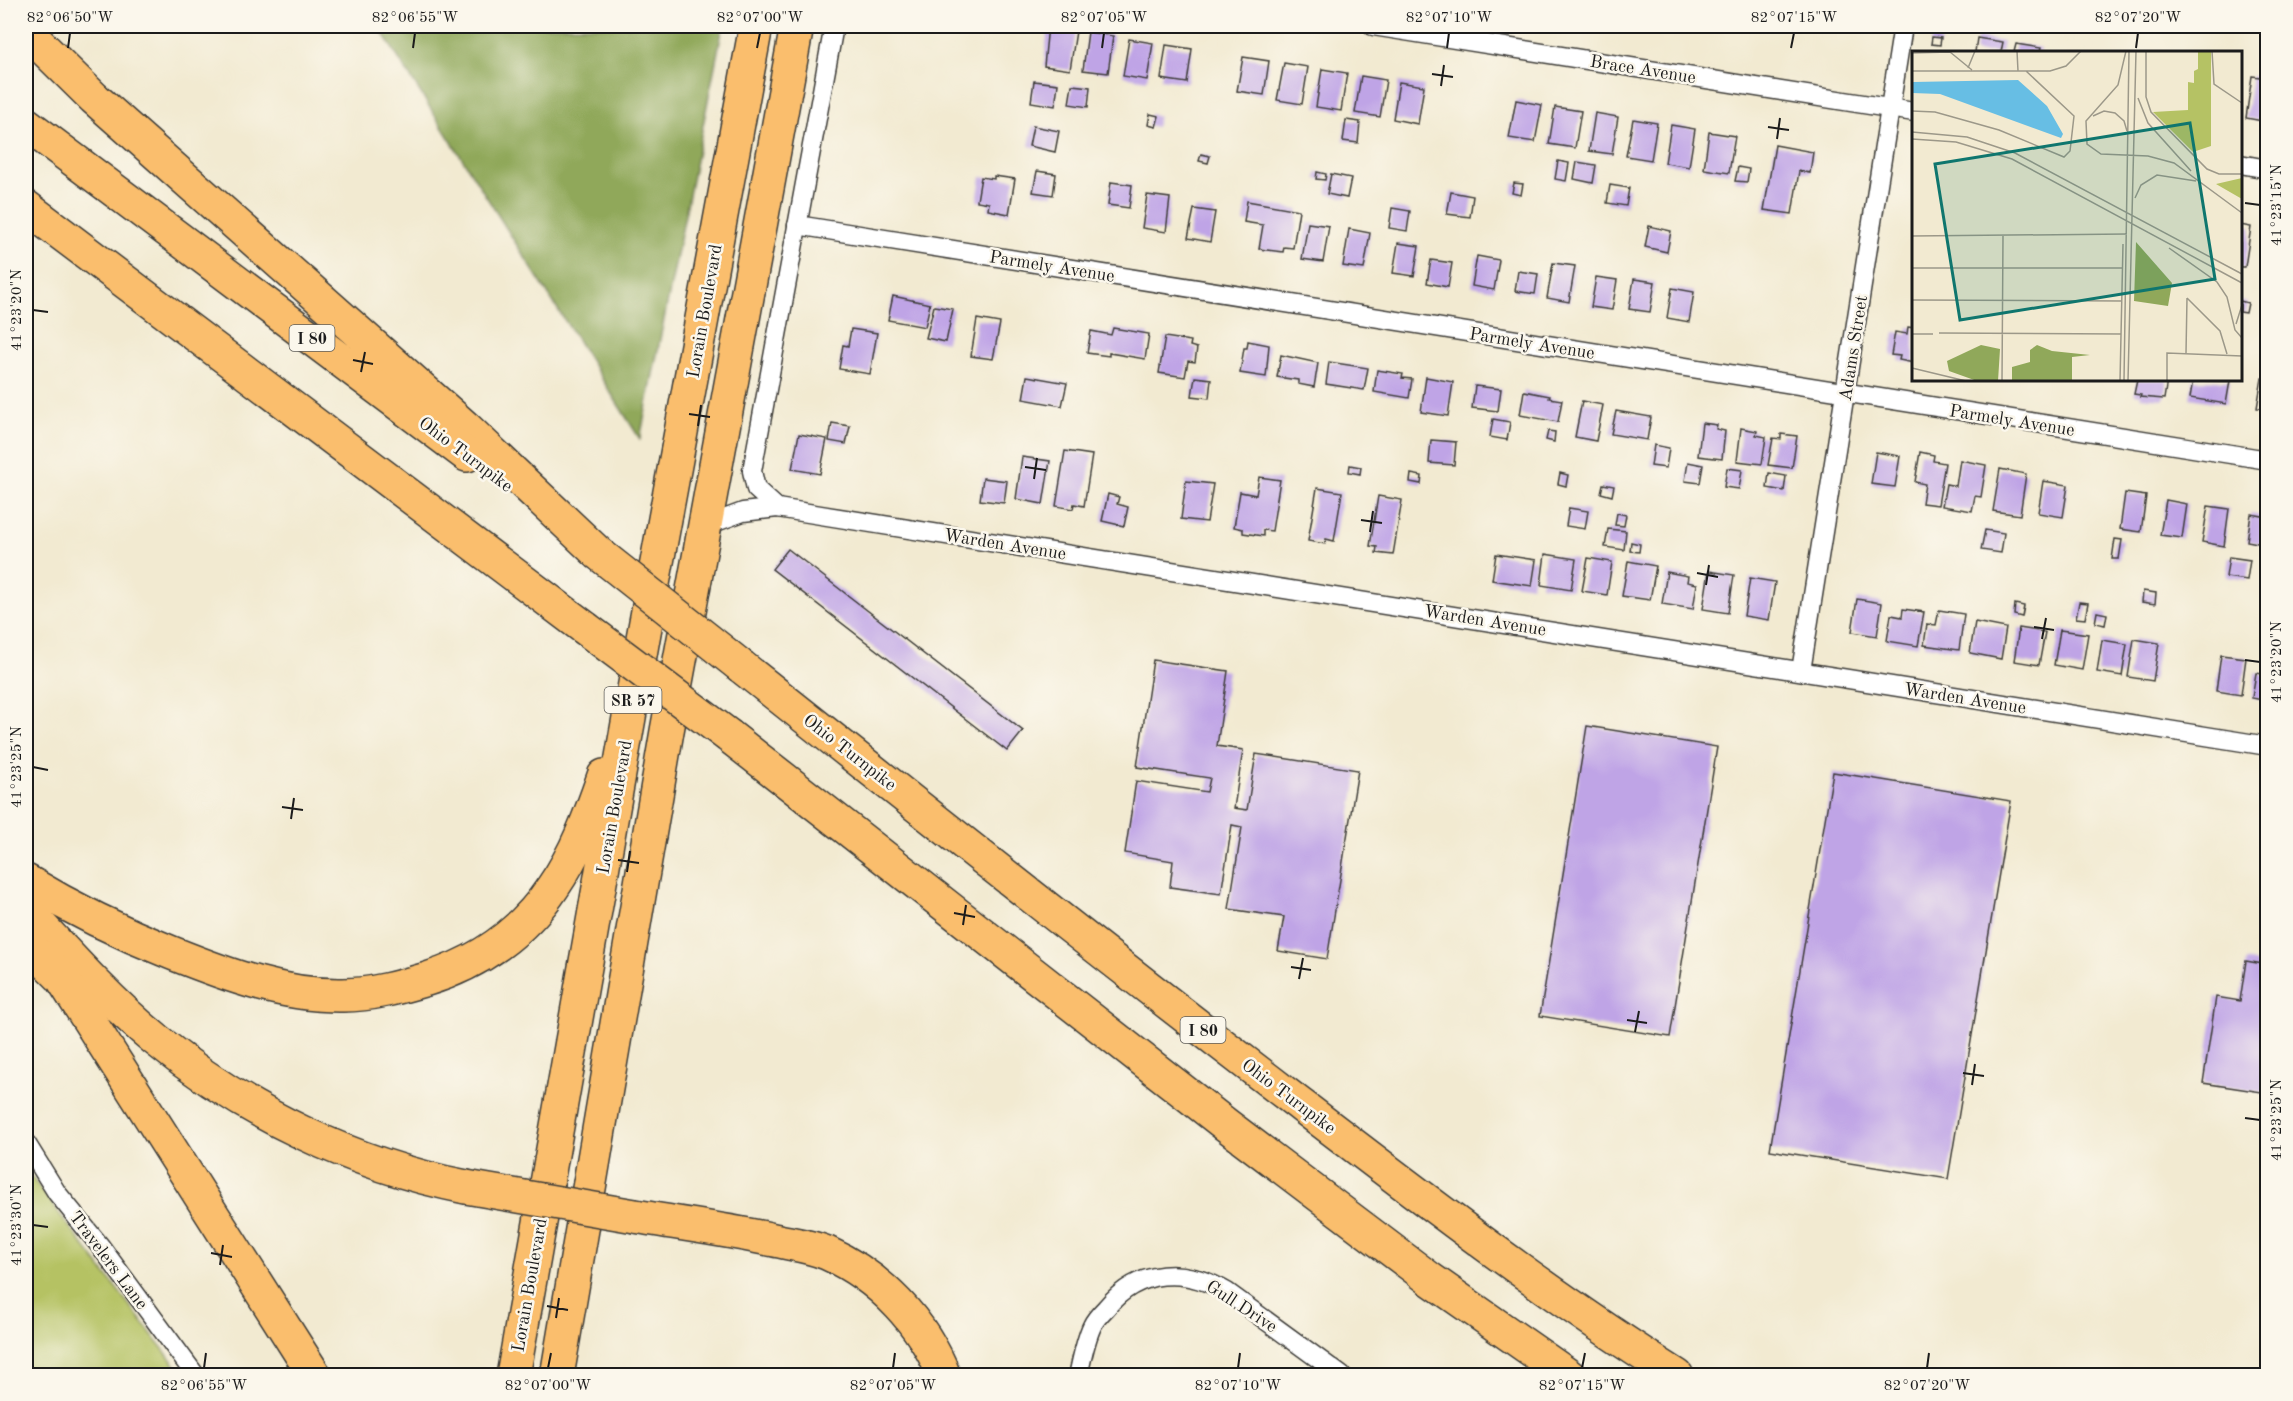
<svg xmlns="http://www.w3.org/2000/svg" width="2293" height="1401" font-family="'Old Standard TT',serif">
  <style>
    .green { fill: #b5c264; stroke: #686f40; stroke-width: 1.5 }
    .forest { fill: #90a85a; stroke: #56623b; stroke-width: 1.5 }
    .building { fill: #bfa4e6 }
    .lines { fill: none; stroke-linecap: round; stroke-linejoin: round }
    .street-casing { stroke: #3c3b37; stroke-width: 21 }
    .highway-casing { stroke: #3c3b37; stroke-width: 36 }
    .street { stroke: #fff; stroke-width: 18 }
    .highway { stroke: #fabe6d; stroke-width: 33 }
    .highway-bridge-casing { stroke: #3c3b37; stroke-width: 36; stroke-linecap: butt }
    .highway-bridge { stroke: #fabe6d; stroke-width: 33 }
    .ticks { fill: none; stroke: #1c1c1c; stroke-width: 2 }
    .labels { text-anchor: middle; stroke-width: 5; stroke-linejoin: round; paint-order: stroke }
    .shield { fill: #fbf7ec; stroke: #5f5e5a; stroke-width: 1.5 }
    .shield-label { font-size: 16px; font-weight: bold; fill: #1c1c1c }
    .street-label { font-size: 18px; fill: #1c1c1c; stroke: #fbf7ec }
    .inset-road { fill: none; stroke: #9c9889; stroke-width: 1.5 }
    .view { fill: #0f766e; fill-opacity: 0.15; stroke: #0f766e; stroke-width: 3 }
    .inset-edge { fill: none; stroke: #1c1c1c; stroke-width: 3 }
    .neatline { fill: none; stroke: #1c1c1c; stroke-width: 2 }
    .ticks-label { font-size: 15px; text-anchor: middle; fill: #1c1c1c }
  </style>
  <rect width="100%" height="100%" fill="#fbf7ec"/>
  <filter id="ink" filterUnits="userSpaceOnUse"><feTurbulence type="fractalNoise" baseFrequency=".0167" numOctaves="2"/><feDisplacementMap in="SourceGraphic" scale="12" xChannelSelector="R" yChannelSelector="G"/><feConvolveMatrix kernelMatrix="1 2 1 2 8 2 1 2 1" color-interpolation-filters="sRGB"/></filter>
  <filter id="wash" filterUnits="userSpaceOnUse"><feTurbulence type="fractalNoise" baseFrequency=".008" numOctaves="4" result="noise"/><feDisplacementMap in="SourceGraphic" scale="24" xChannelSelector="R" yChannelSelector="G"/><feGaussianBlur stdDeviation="1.35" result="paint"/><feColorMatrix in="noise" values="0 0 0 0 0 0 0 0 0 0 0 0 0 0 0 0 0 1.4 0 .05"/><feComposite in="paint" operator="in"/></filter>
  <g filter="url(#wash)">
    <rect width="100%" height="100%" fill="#f2ead1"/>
    <polygon class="green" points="26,1166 29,1174 183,1375 26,1375"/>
    <polygon class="forest" points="381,26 723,26 640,439 380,29"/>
    <g id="blocks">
      <g class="building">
        <polygon points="1048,26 1076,31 1070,70 1044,66"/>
        <polygon points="1088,32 1113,36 1108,73 1083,70"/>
        <polygon points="1932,37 1941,38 1940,45 1931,44"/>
        <polygon points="1977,38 2003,42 2001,52 1975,52"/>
        <polygon points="1129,39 1153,43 1147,80 1123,76"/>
        <polygon points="2016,44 2041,48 2040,52 2014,52"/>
        <polygon points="1166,45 1192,49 1187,83 1161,79"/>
        <polygon points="1243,57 1269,61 1264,95 1237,91"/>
        <polygon points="1284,63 1308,67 1302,104 1277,100"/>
        <polygon points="1322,69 1347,73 1341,111 1316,107"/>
        <polygon points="1361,76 1386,80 1380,117 1355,113"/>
        <polygon points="2252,76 2268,78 2268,122 2246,118"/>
        <polygon points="1034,81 1058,84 1055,106 1031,102"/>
        <polygon points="1399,82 1424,86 1418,124 1393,119"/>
        <polygon points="1072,85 1090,87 1088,107 1069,104"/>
        <polygon points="1516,100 1542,105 1535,142 1509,138"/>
        <polygon points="1555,107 1581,111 1575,148 1549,144"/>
        <polygon points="1595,113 1618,117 1612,154 1589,151"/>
        <polygon points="1150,114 1159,116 1156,127 1148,125"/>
        <polygon points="1633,119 1657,123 1651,160 1626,156"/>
        <polygon points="1346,120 1360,122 1358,143 1343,141"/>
        <polygon points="1671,125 1695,129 1689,167 1665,163"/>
        <polygon points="1033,126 1059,131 1055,152 1029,146"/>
        <polygon points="1709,132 1735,136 1729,173 1704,169"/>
        <polygon points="1775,145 1813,152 1810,173 1799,171 1792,214 1764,210"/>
        <polygon points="1201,154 1210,156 1208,163 1199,161"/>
        <polygon points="1558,161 1569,163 1566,181 1555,179"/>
        <polygon points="1577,162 1596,165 1593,183 1574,179"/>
        <polygon points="1738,167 1749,169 1747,182 1735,181"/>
        <polygon points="1037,171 1056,174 1053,195 1033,192"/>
        <polygon points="1317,172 1326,174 1325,180 1316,179"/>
        <polygon points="1331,174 1351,178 1347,198 1327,194"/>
        <polygon points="994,176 1015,179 1009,214 988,210 989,203 977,201 981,177 994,179"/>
        <polygon points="1111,182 1132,185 1129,208 1108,205"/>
        <polygon points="1514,183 1523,184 1521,195 1512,193"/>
        <polygon points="1610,185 1629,188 1626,206 1607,203"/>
        <polygon points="1451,192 1473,196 1470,217 1447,214"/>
        <polygon points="1147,195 1170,198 1166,232 1142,228"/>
        <polygon points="1247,201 1299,210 1293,248 1284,247 1283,252 1259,249 1263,225 1244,222"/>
        <polygon points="1392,208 1410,211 1407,231 1389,228"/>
        <polygon points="1194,209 1215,212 1210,242 1188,238"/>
        <polygon points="1308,223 1329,226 1323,262 1302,259"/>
        <polygon points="2240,225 2251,227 2245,267 2240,267"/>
        <polygon points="1649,226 1671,231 1667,252 1645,247"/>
        <polygon points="1349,229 1370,233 1364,269 1343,266"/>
        <polygon points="2266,233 2268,233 2268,266 2261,265"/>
        <polygon points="1398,243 1419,246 1414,276 1393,273"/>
        <polygon points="1477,256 1499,260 1494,290 1472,286"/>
        <polygon points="1431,260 1452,263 1448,287 1427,283"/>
        <polygon points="1553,263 1575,266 1569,302 1547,298"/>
        <polygon points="1518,271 1538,274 1535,294 1515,291"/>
        <polygon points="1596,277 1617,280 1612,310 1591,307"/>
        <polygon points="1634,279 1655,282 1650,312 1629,309"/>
        <polygon points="1672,288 1694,292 1689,322 1667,318"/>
        <polygon points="893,296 930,304 925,327 888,320"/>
        <polygon points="2240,301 2248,303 2246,313 2240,312"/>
        <polygon points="934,306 953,309 946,342 926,338"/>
        <polygon points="977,319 1000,323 993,359 971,356"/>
        <polygon points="1908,327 1914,328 1914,363 1899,360 1900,356 1891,355 1895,332 1907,334"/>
        <polygon points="1113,328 1149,334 1145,359 1109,353 1109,356 1087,353 1091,331 1111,335"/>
        <polygon points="851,329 877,333 870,374 839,369 843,345 848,346"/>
        <polygon points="1165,337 1191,341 1190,346 1197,348 1195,362 1188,361 1185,377 1159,373"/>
        <polygon points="1248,341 1269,345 1266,377 1240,373 1244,348 1247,348"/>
        <polygon points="1281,355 1318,363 1314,387 1298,384 1298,380 1277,377"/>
        <polygon points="1329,362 1368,368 1364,390 1326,384"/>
        <polygon points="1377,370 1403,374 1402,378 1412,379 1409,398 1374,392"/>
        <polygon points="1027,376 1067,383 1062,406 1023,399"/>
        <polygon points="1195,377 1211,379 1209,398 1192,396"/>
        <polygon points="1426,377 1453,382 1448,416 1421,412"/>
        <polygon points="2262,378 2268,379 2268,410 2257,408"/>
        <polygon points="2137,380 2167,380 2164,399 2140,397 2141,395 2134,394"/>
        <polygon points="2193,380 2230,381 2226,404 2190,398"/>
        <polygon points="1475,386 1501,389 1498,411 1472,408"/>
        <polygon points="1524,391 1550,396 1549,398 1562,400 1558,422 1520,415"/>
        <polygon points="1582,401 1603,405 1596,441 1575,437"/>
        <polygon points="1616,411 1651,417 1647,440 1611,434"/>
        <polygon points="1493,419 1510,422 1507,440 1490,437"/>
        <polygon points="832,423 850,426 846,444 829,441"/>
        <polygon points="1702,423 1717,425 1716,429 1725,431 1722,459 1698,456"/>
        <polygon points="1741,428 1757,431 1756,435 1766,437 1762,464 1737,461"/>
        <polygon points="1548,431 1555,432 1554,442 1546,440"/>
        <polygon points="799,434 827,439 820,474 792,469"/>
        <polygon points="1781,434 1797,436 1792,468 1768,465 1773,438 1781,439"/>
        <polygon points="1431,440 1456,442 1454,465 1429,463"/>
        <polygon points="1654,445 1669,448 1666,468 1651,466"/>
        <polygon points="1065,451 1092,455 1084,506 1074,504 1073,509 1056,506"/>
        <polygon points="1876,452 1900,456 1895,487 1871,484"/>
        <polygon points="1920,452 1934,455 1933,461 1945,463 1938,505 1922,503 1925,484 1915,482"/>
        <polygon points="1022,457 1050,461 1043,504 1016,499"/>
        <polygon points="1960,460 1986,465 1981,497 1975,496 1972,511 1942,506 1946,484 1956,486"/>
        <polygon points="1688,462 1703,465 1700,483 1685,481"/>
        <polygon points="1350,465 1361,467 1360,474 1349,472"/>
        <polygon points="1727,468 1742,470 1739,489 1724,487"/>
        <polygon points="2000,469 2026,474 2020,515 1993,511"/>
        <polygon points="1560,473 1568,475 1566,486 1558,484"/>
        <polygon points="1769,473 1786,476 1784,491 1767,488"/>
        <polygon points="1411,474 1422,476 1421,484 1410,482"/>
        <polygon points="1259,477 1280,480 1272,531 1263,530 1263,536 1243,533 1243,529 1234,527 1240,492 1256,495"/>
        <polygon points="983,478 1007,481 1004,503 980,500"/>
        <polygon points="1186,481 1213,484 1207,522 1181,519"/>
        <polygon points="2043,481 2068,485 2063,517 2038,513"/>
        <polygon points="1603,484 1614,486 1612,496 1601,493"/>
        <polygon points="1317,488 1342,492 1334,541 1326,539 1325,544 1308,541"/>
        <polygon points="2125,493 2146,496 2141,532 2120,529"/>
        <polygon points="1108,494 1119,497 1117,504 1128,507 1124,526 1102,521"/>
        <polygon points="1378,496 1402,500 1393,555 1376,553 1377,547 1370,546"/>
        <polygon points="2166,500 2187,504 2182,538 2160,535"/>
        <polygon points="2208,506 2229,509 2224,546 2202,542"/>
        <polygon points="1569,508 1588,511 1585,529 1566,526"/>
        <polygon points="1617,513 1626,515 1624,526 1615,525"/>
        <polygon points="2251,514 2268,517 2268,542 2263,541 2263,544 2247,541"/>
        <polygon points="1608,529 1626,531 1624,550 1605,547"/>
        <polygon points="1985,530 2004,533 2001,553 1981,550"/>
        <polygon points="2115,539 2122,540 2119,559 2112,559"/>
        <polygon points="1631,542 1640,544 1639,552 1630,551"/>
        <polygon points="788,549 1023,731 1007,751 772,569"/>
        <polygon points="1496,554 1536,560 1532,586 1492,580"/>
        <polygon points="1545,554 1576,559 1571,590 1541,585"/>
        <polygon points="2229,557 2250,560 2247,580 2226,577"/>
        <polygon points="1588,558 1612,562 1607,595 1582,591"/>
        <polygon points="1628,561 1656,566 1650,600 1622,596"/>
        <polygon points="1709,571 1734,575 1728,613 1703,609"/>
        <polygon points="1667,572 1688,576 1687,582 1697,584 1693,609 1662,604"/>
        <polygon points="1750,578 1775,582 1769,620 1744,616"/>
        <polygon points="2143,591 2156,593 2155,604 2142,602"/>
        <polygon points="1857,599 1882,603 1877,636 1852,632"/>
        <polygon points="2079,602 2088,603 2085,619 2076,618"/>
        <polygon points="2015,604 2024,606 2022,617 2014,615"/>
        <polygon points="1903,609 1924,612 1918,646 1887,641 1891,615 1902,617"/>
        <polygon points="1939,610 1964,614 1959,650 1924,645 1927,624 1936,625"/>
        <polygon points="2097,612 2107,614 2105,625 2095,623"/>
        <polygon points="1975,622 2006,628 2001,659 1970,653"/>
        <polygon points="2019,628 2045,632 2039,665 2014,661"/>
        <polygon points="2060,630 2088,634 2082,670 2054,665"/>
        <polygon points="2134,639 2159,643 2153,681 2128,677"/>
        <polygon points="2102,640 2127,644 2122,676 2097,672"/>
        <polygon points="2221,655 2246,658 2241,695 2216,691"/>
        <polygon points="1153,660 1228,671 1217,746 1243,750 1234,808 1247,810 1256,754 1358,770 1327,959 1278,951 1284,917 1229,909 1242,827 1232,825 1221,894 1170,887 1173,861 1125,853 1136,781 1207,792 1210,778 1137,767"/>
        <polygon points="2256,673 2268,675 2268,701 2252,698"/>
        <polygon points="1587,726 1717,747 1670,1037 1540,1016"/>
        <polygon points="1833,772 2011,801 1948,1179 1770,1150"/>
        <polygon points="2246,961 2268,965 2268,1093 2203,1083 2216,997 2240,1001"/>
      </g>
    </g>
  </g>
  <g filter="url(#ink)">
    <use href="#blocks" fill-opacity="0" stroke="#3c3b37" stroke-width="1.5"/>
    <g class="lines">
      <g class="street-casing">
        <g id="street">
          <polyline points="1373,26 1914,112"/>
          <polyline points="2240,164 2268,169"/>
          <polyline points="797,225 2268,460"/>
          <polyline points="777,508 756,489 752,471 834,26"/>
          <polyline points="705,526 743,512 777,508 2268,746"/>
          <polyline points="1801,671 1903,26"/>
          <polyline points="26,1143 57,1193 101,1247 196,1376"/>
          <path d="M1078 1376C1082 1359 1085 1341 1092 1326 1095 1319 1101 1313 1106 1308 1139 1268 1185 1267 1227 1292L1342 1376"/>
        </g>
      </g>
      <g class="highway-casing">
        <g id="highway">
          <polyline points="26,31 94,98 465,427 598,553"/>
          <polyline points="26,124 467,455"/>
          <polyline points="26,207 585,628"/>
          <path d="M742 667C922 810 1102 953 1285 1093 1413 1191 1541 1290 1677 1376"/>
          <polyline points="729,736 1225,1124 1430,1279 1569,1376"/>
          <path d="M26 881C74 910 119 932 172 953 227 975 283 996 343 995 372 995 400 987 427 979 479 963 523 932 553 887 576 854 591 814 604 776"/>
          <path d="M26 910C67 954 108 1000 155 1039 244 1112 353 1165 466 1187"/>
          <polyline points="40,956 62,978 315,1376"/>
          <path d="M635 1216C681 1224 728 1230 774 1240 792 1244 810 1246 827 1253 880 1277 923 1322 944 1376"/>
          <polyline points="513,1376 643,638 756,26"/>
          <polyline points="557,1376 667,731 797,26"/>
        </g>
      </g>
      <use href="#street" class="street"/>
      <use href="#highway" class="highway"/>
      <g class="highway-bridge-casing">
        <g id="highway-bridge">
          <polyline points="598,553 742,667"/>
          <polyline points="585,628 729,736"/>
          <polyline points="466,1187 635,1216"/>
        </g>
      </g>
      <use href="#highway-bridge" class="highway-bridge"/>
    </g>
  </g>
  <path class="ticks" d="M68 48 70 33M413 48 415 33M757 48 760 33M1102 48 1104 33M1447 48 1449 33M1791 48 1794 33M2136 48 2138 33M1432 74 1453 77M1441 86 1444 65M1768 127 1789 130M1777 139 1780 118M2245 203 2260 205M33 310 48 312M353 360 373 364M361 372 365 352M689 414 710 417M698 426 701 405M1025 467 1046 470M1034 479 1037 458M1361 520 1382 523M1370 532 1373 511M1697 573 1718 577M1706 585 1709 565M2034 627 2054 630M2042 639 2046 618M2245 660 2260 662M33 767 48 770M282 807 303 810M291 819 294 798M618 860 639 863M627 872 630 851M954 913 975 917M963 925 966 905M1291 967 1311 970M1299 979 1303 958M1627 1020 1647 1023M1635 1032 1639 1011M1963 1073 1984 1076M1972 1085 1975 1064M2245 1118 2260 1120M33 1225 48 1227M211 1253 232 1257M220 1265 223 1245M547 1306 568 1310M556 1318 559 1298M204 1368 206 1353M548 1368 551 1353M893 1368 895 1353M1238 1368 1240 1353M1582 1368 1585 1353M1927 1368 1929 1353"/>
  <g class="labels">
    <g class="shield">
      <rect x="289.5" y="325" width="45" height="26" rx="4.5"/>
      <rect x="604.5" y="687" width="57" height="26" rx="4.5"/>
      <rect x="1180.5" y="1017" width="45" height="26" rx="4.5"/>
    </g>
    <g class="shield-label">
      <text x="312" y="344">I 80</text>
      <text x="633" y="706">SR 57</text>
      <text x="1203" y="1036">I 80</text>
    </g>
    <g class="street-label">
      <text transform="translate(1643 69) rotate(9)" y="6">Brace Avenue</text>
      <text transform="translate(1052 266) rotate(9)" y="6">Parmely Avenue</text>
      <text transform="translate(704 311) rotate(-80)" y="6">Lorain Boulevard</text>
      <text transform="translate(1532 343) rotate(9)" y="6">Parmely Avenue</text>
      <text transform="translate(1853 348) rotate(-81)" y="6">Adams Street</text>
      <text transform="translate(2012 420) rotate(9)" y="6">Parmely Avenue</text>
      <text transform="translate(466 454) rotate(37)" y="6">Ohio Turnpike</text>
      <text transform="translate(1005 544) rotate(9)" y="6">Warden Avenue</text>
      <text transform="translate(1485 620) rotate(9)" y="6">Warden Avenue</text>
      <text transform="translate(1965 698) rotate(9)" y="6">Warden Avenue</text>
      <text transform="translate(850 752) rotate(38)" y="6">Ohio Turnpike</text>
      <text transform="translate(614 807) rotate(-80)" y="6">Lorain Boulevard</text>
      <text transform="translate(1289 1096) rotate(37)" y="6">Ohio Turnpike</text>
      <text transform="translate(109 1260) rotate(53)" y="6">Travelers Lane</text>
      <text transform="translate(529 1285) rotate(-80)" y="6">Lorain Boulevard</text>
      <text transform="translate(1242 1306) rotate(33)" y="6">Gull Drive</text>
    </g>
  </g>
  <g transform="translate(1912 51)">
    <rect width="330" height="330" fill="#f2ead1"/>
    <path d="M286 0H299V95L281 101 241 61 276 59V31L282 32V20L286 18ZM330 127V148L304 133Z" fill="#b5c264"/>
    <path d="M224 191 260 232 256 255 222 250ZM69 294 88 298 86 330H65L37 320 35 310ZM125 294 140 300 178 304 160 306V330H100V316L118 311V299Z" fill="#90a85a"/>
    <path d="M106 29 135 55 151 83 149 87 28 43 0 42 1 31Z" fill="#67bee4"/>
    <path class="inset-road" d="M105 0 106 20M214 0 206 34 174 70 175 93 189 103 236 105 262 112 330 162M234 0V46L239 61 295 118 307 123H330M300 0 302 33 330 52M38 1 60 19M0 2 38 1M56 17 63 0M0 20H138L154 15 169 0M226 47 236 72 279 120M0 60 23 61 87 79 152 106 158 100 162 65 114 20M181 65 192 60 203 62 212 70 215 80M0 81 55 86 103 102 330 223M0 88 44 91 100 108 330 232M223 147 229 134 245 124 284 130M0 185 215 183M257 197 305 231 315 246 323 279 330 287M0 217H211M275 247 308 280 315 303M0 249 210 250M324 273 330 254M27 282 209 283M0 283H21M274 302 275 247M0 317 54 330M90 330 91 185M208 330 211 193M212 330 217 0M216 330 224 0M255 330V302L330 305"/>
    <path class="view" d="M278 72 303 228 48 269 23 113Z"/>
    <rect width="330" height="330" class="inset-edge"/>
  </g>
  <rect width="2293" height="1401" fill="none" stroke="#fbf7ec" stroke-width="66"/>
  <rect x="33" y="33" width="2227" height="1335" class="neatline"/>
  <g class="ticks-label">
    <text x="70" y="22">82°06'50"W</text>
    <text x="415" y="22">82°06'55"W</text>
    <text x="760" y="22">82°07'00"W</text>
    <text x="1104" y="22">82°07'05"W</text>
    <text x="1449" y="22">82°07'10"W</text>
    <text x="1794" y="22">82°07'15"W</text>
    <text x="2138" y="22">82°07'20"W</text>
    <text transform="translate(2276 205) rotate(-90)" y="5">41°23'15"N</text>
    <text transform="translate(16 310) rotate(-90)" y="5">41°23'20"N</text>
    <text transform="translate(2276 662) rotate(-90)" y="5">41°23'20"N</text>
    <text transform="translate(16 767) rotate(-90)" y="5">41°23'25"N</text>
    <text transform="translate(2276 1120) rotate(-90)" y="5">41°23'25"N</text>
    <text transform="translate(16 1225) rotate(-90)" y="5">41°23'30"N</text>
    <text x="204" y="1390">82°06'55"W</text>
    <text x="548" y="1390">82°07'00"W</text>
    <text x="893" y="1390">82°07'05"W</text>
    <text x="1238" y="1390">82°07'10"W</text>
    <text x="1582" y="1390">82°07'15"W</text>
    <text x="1927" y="1390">82°07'20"W</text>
  </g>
</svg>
